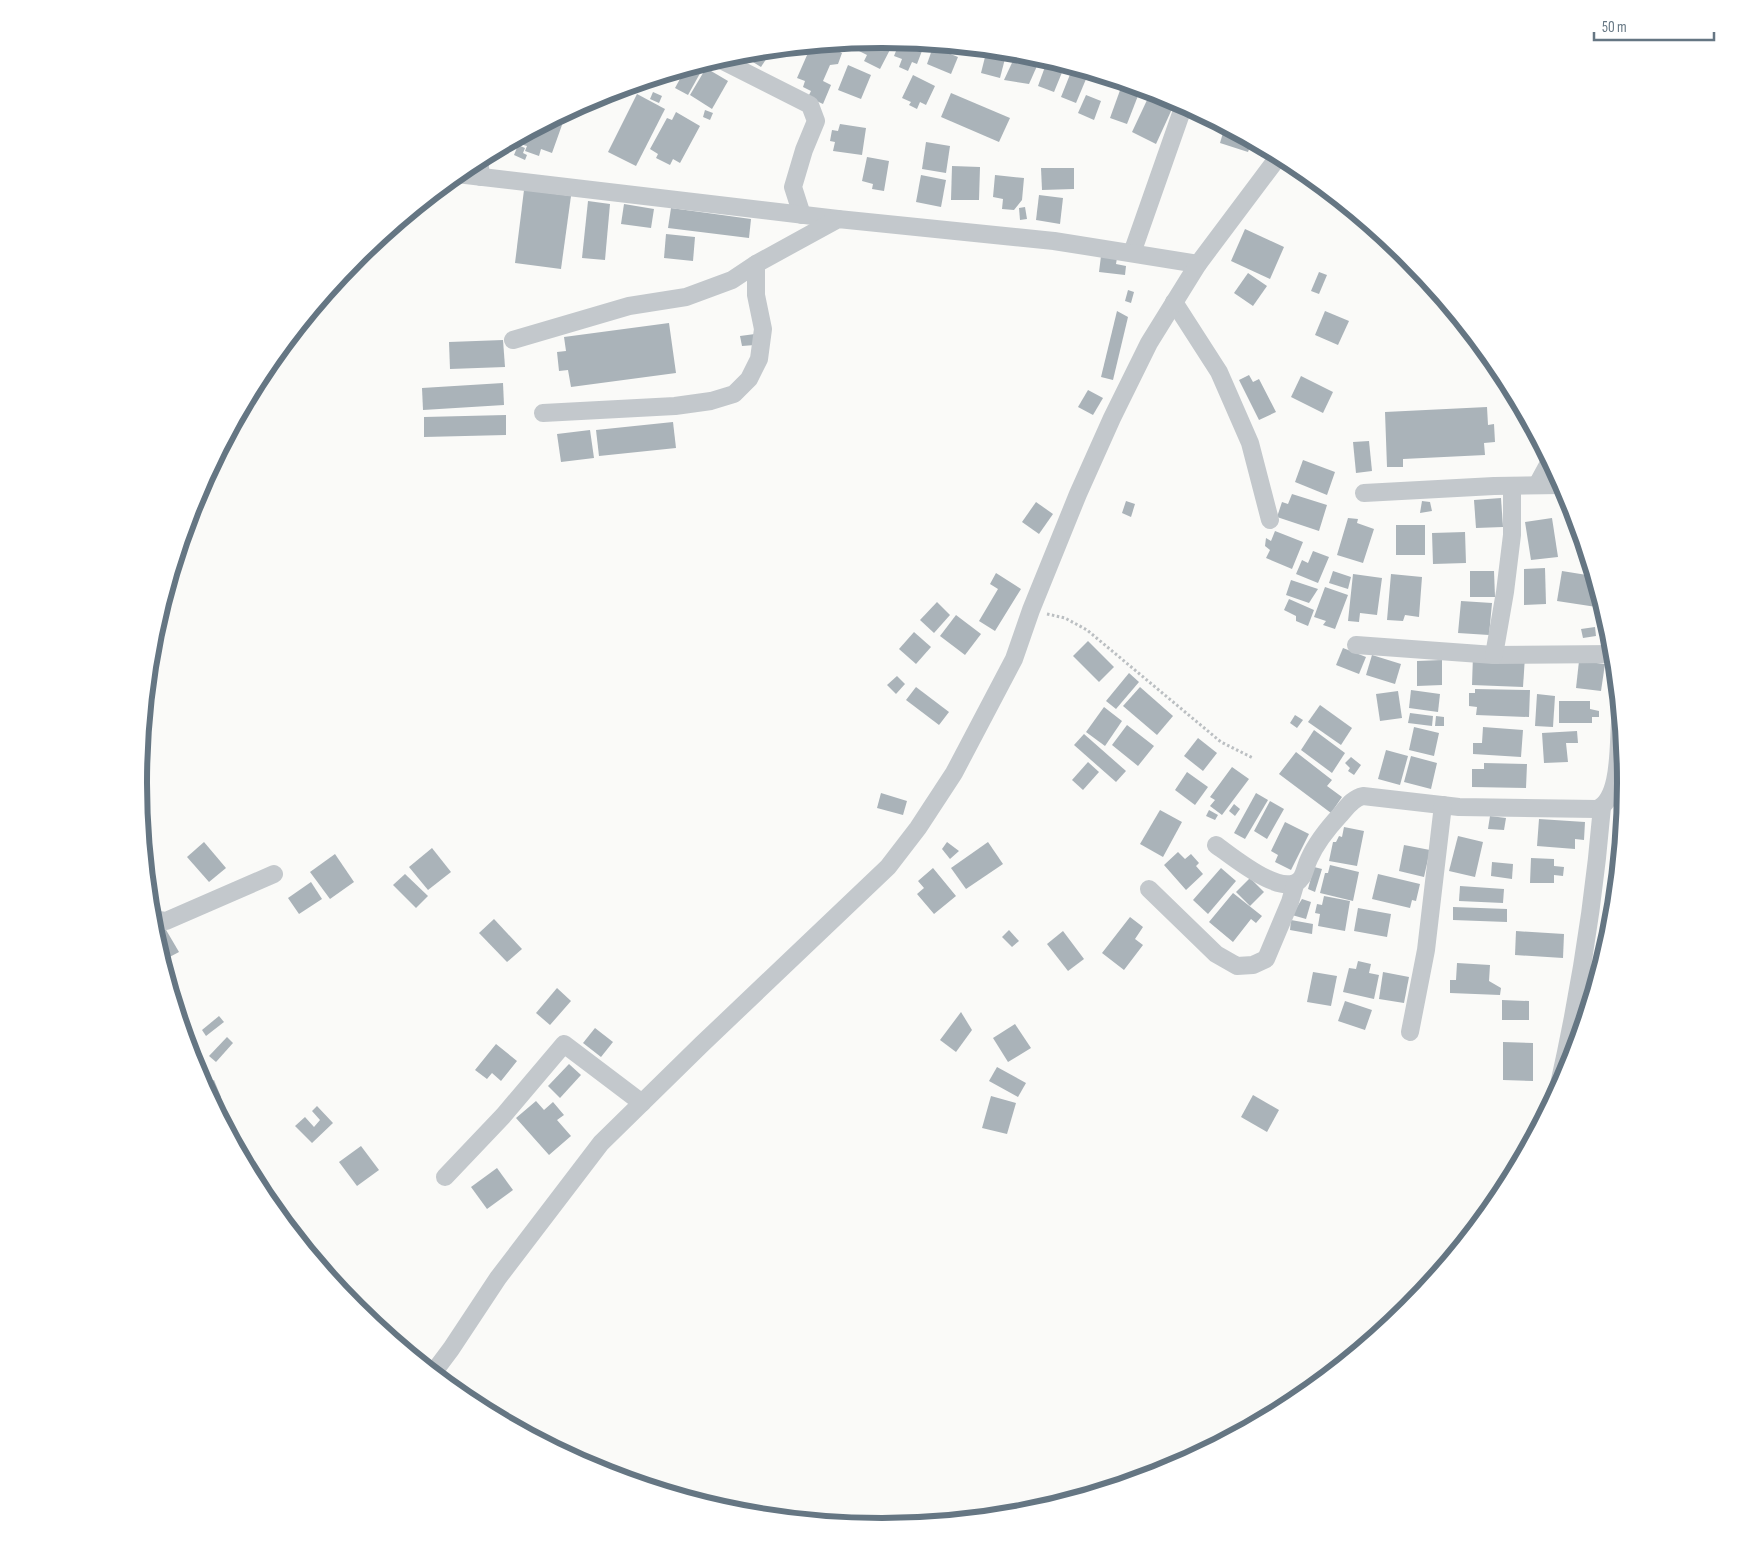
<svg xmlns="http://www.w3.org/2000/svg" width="1764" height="1566" font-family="'Sofia Sans Condensed',sans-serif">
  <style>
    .building { fill: #aab3b9 }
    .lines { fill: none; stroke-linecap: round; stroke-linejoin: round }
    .path { stroke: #bbbfc2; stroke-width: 3; stroke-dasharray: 2.5 2.5; stroke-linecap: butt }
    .minor { stroke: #c3c8cc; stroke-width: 18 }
    .rim { fill: none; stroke: #657683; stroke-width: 6 }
  </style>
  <rect width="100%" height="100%" fill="#fafaf8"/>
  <g class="building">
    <polygon points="882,39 895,40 880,69 864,61 867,55 855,49 859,41"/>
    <polygon points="900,41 925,43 917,64 912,62 908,71 899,67 902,59 894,56"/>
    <polygon points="839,43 836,50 842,53 838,64 830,65 823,81 831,85 823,104 808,97 811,91 803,87 805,81 797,78 811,46"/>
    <polygon points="933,47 958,57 951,74 927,64"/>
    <polygon points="987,49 1007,51 1000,78 981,73"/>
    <polygon points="772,50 761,67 748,59 752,53 749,52"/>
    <polygon points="1017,52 1041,57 1029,84 1004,80"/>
    <polygon points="1046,64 1063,70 1054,92 1038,86"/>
    <polygon points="697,65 703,68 688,95 675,88 686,68"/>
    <polygon points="848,65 871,75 861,99 838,90"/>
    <polygon points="1073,67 1089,72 1076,103 1061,97"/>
    <polygon points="706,68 728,81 712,109 690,95"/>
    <polygon points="913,75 935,86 926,105 920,102 917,109 909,105 911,102 902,98"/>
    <polygon points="1123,82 1141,88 1127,124 1110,118"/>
    <polygon points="653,92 662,96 659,103 650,99"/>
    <polygon points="951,93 1010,118 999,142 941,117"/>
    <polygon points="637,94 665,109 636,166 608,152"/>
    <polygon points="1086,95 1101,101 1094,120 1078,113"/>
    <polygon points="1148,98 1172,109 1156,144 1132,132"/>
    <polygon points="705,110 713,113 710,120 703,117"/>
    <polygon points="676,112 700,126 680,163 673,159 670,165 656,158 658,154 650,149 667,118 672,120"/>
    <polygon points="550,121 562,125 552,153 541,149 539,156 525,151 527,146 520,144 523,135"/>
    <polygon points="840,124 866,128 862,155 833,151 835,142 830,141 832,130 838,131"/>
    <polygon points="1225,126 1252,141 1248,152 1220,143"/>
    <polygon points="926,142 950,146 946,173 922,169"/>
    <polygon points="518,145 525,148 523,153 527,155 525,160 514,155"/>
    <polygon points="867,157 889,161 884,191 872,189 873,184 862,181"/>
    <polygon points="952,166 980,167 979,200 951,200"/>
    <polygon points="1041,168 1074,168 1074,189 1042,190"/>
    <polygon points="921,175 946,180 941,207 916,202"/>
    <polygon points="995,175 1024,178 1022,200 1014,210 1002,209 1003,199 993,197"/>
    <polygon points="524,190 571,196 561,269 515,263"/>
    <polygon points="1039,195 1063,198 1060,224 1036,220"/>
    <polygon points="588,201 610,204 605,260 582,258"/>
    <polygon points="624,204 654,209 651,228 621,224"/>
    <polygon points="1025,207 1027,219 1020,220 1019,208"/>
    <polygon points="671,208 751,219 749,238 668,228"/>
    <polygon points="1245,229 1284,247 1270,279 1231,261"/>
    <polygon points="666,234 695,237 693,261 664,258"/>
    <polygon points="1101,256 1117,258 1116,264 1126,266 1125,275 1099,272"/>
    <polygon points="1319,272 1327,275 1319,294 1311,291"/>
    <polygon points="1248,273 1267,286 1253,306 1234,293"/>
    <polygon points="1128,290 1134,292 1131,303 1125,301"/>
    <polygon points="1117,311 1128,317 1113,380 1101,377"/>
    <polygon points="1325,311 1349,321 1338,345 1315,335"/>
    <polygon points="669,323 676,373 571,387 568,370 559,371 557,352 566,351 564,337"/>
    <polygon points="755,334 755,345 742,346 740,336"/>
    <polygon points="503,340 505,367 450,369 449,342"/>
    <polygon points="1249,375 1253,382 1259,379 1276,412 1259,420 1239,380"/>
    <polygon points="1301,376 1333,392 1323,413 1291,397"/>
    <polygon points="503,383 504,405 423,410 422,388"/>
    <polygon points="1088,390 1103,398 1093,415 1078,407"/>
    <polygon points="1487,407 1488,425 1494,424 1495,442 1484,443 1485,455 1403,459 1403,467 1387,467 1385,412"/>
    <polygon points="506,415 506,435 424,437 424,417"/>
    <polygon points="673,422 676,448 599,456 596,430"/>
    <polygon points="590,430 594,458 561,462 557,434"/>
    <polygon points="1369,441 1372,471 1356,473 1353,442"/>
    <polygon points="1303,460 1335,472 1327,495 1295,482"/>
    <polygon points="1292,494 1327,505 1319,531 1277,517 1282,502 1288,504"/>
    <polygon points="1501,498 1503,527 1476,528 1474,500"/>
    <polygon points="1126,501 1135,504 1131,517 1122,513"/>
    <polygon points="1422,501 1430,502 1432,511 1420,513"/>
    <polygon points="1036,502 1053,514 1039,534 1022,522"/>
    <polygon points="1348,518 1358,519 1357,523 1374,529 1363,563 1337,555"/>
    <polygon points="1552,518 1558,557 1531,560 1525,522"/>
    <rect x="1396" y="525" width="29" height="30"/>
    <polygon points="1275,531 1303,542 1292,569 1266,558 1270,550 1265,546 1266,538 1271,541"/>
    <polygon points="1465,532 1466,563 1433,564 1432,533"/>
    <polygon points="1313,551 1329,557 1318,583 1296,574 1302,560 1308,563"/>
    <polygon points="1545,568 1546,604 1524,605 1524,569"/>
    <polygon points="1333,571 1351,577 1348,589 1329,583"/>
    <polygon points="1470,571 1494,571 1495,597 1470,597"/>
    <polygon points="1562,571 1593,576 1603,608 1557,601"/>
    <polygon points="996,573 1021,589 995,631 979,621 998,589 990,584"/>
    <polygon points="1353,574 1382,578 1377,615 1360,613 1359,622 1348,621"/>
    <polygon points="1391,574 1422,577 1419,617 1405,615 1403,621 1387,620"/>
    <polygon points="1291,580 1318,589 1309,603 1286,595"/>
    <polygon points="1325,587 1348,595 1335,629 1323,625 1326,621 1314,617"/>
    <polygon points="1289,599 1314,610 1308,626 1296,621 1296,616 1284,610"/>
    <polygon points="1461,601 1492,603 1489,635 1458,633"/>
    <polygon points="937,602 950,615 934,633 920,620"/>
    <polygon points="956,615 981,634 965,655 940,636"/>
    <polygon points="1595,627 1596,636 1583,638 1581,629"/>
    <polygon points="914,632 931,647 916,664 899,649"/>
    <polygon points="1607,633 1611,633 1612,639 1604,639"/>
    <polygon points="1088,641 1114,667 1099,682 1073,656"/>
    <polygon points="1343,648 1366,657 1359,674 1336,665"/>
    <polygon points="1372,655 1401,664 1395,684 1366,675"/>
    <polygon points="1473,655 1525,657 1523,687 1472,685"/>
    <polygon points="1442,660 1442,685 1417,686 1417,661"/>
    <polygon points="1579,661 1605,664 1601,691 1576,688"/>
    <polygon points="1129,673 1139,682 1116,709 1106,701"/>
    <polygon points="897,676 905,684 896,694 887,685"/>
    <polygon points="916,687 949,712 939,725 906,700"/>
    <polygon points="1140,687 1173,716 1157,735 1123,706"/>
    <polygon points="1475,689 1530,690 1529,717 1476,715 1477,707 1469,706 1469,693 1475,693"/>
    <polygon points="1411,690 1440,694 1438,712 1409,708"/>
    <polygon points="1398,691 1402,718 1380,721 1376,694"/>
    <polygon points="1537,694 1555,696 1553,727 1535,726"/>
    <polygon points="1559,701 1590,701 1590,709 1599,711 1599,717 1592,717 1592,723 1559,723"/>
    <polygon points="1320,705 1352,728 1341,745 1308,722"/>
    <polygon points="1104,707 1122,721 1105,746 1086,732"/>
    <polygon points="1410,713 1433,716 1432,726 1408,723"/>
    <polygon points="1295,715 1303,720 1297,728 1290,723"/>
    <polygon points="1436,716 1444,717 1444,726 1435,726"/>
    <polygon points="1127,725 1154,746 1138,766 1112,745"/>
    <polygon points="1414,727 1439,733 1434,756 1409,750"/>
    <polygon points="1483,727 1523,730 1521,757 1473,754 1473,743 1482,743"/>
    <polygon points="1314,730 1345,753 1332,773 1301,750"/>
    <polygon points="1577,731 1578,743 1566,743 1568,762 1544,763 1542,733"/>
    <polygon points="1084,734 1126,771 1116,782 1074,745"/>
    <polygon points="1198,738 1217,753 1203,771 1184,756"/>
    <polygon points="1386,750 1408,756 1400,785 1378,779"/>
    <polygon points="1296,752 1332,780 1327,786 1342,797 1331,813 1279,774"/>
    <polygon points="1411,756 1437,763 1431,789 1404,782"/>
    <polygon points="1351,757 1361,765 1354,775 1348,771 1350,768 1345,763"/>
    <polygon points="1088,762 1099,772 1083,790 1072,780"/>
    <polygon points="1484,763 1527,764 1526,788 1472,787 1472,769 1484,769"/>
    <polygon points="1232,767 1249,779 1222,815 1210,806 1215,800 1210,797"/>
    <polygon points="1187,772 1208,787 1195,805 1175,790"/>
    <polygon points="881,793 907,801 903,815 877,808"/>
    <polygon points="1256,793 1268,800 1245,839 1234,833"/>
    <polygon points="1270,801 1284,809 1267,839 1254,831"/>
    <polygon points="1234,804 1240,809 1235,816 1229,811"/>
    <polygon points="1160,810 1182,822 1163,857 1140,844"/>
    <polygon points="1209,810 1218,815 1215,820 1206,816"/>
    <polygon points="1490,816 1506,818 1504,830 1488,829"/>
    <polygon points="1539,819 1585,822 1584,840 1575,839 1575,849 1537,846"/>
    <polygon points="1285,822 1309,834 1291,870 1275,862 1278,855 1271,851"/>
    <polygon points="1344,827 1364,831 1357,866 1329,861 1333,842 1336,842 1339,836 1342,837"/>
    <polygon points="1458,836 1483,842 1475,877 1449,871"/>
    <polygon points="204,842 226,868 209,882 187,857"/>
    <polygon points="947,842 959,851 950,859 942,849"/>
    <polygon points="988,842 1003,864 966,889 951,868"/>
    <polygon points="1404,845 1430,850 1424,877 1399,871"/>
    <polygon points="432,848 451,872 428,890 409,867"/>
    <polygon points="1178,852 1185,859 1191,854 1199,863 1196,866 1203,874 1186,890 1164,865"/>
    <polygon points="335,854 354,882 330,899 310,872"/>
    <polygon points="1531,858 1554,859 1554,866 1564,867 1563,876 1554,875 1554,883 1530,883"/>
    <polygon points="1492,862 1513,864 1512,879 1491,876"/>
    <polygon points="1330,865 1359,872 1353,901 1320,893 1325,873 1328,873"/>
    <polygon points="1314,867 1322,869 1315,892 1308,889"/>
    <polygon points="933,868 956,896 934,914 917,894 924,888 918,881"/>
    <polygon points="1221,868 1236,881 1208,914 1193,900"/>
    <polygon points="405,874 428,896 416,908 393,885"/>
    <polygon points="1378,874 1420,884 1416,901 1412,900 1410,908 1372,899"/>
    <polygon points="1250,878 1264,892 1250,906 1236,892"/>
    <polygon points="311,882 322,899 299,914 288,898"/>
    <polygon points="1460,886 1504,889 1503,903 1459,901"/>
    <polygon points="1233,893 1262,916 1256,923 1251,919 1233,942 1209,922"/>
    <polygon points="1324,896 1350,901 1345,931 1318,926 1320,914 1315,913 1317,904 1322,905"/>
    <polygon points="1302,899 1311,902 1306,919 1292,915"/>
    <polygon points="1453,907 1507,909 1507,922 1453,920"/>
    <polygon points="1358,908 1391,914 1387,937 1354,931"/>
    <polygon points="1130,917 1143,927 1135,939 1143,945 1124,970 1102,953"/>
    <polygon points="494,919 522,949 507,962 479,933"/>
    <polygon points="1291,920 1313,924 1312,934 1290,930"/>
    <polygon points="162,923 179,952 162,961 152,929"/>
    <polygon points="1009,930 1019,941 1012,947 1002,937"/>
    <polygon points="1063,931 1084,959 1068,971 1047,944"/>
    <polygon points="1516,931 1564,934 1563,958 1515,955"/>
    <polygon points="1358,961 1371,964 1369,973 1379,975 1374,999 1343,992 1349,968 1356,969"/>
    <polygon points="1457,963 1490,965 1489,981 1501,988 1500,995 1450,993 1450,980 1456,980"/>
    <polygon points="1313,972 1337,976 1331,1006 1307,1002"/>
    <polygon points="1383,972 1409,977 1404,1003 1379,999"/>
    <polygon points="557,988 571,1001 550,1025 536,1013"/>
    <polygon points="1502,1000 1529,1001 1529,1020 1502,1020"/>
    <polygon points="1345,1001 1372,1010 1365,1030 1338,1021"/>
    <polygon points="961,1012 972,1030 956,1052 940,1040"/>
    <polygon points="219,1016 224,1022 206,1036 202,1030"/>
    <polygon points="183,1017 193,1035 186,1039 179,1019"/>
    <polygon points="1015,1024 1031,1048 1008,1062 993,1038"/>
    <polygon points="595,1028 613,1042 601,1057 583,1043"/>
    <polygon points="227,1037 233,1043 216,1062 209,1056"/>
    <polygon points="1503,1042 1533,1043 1533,1081 1503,1080"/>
    <polygon points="496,1044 517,1061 501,1081 492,1073 487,1079 475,1070"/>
    <polygon points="569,1064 581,1075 560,1098 548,1086"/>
    <polygon points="997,1067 1026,1083 1018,1097 989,1081"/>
    <polygon points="214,1080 221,1097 212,1101 203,1084"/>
    <polygon points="1253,1095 1279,1110 1267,1132 1241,1117"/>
    <polygon points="991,1096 1016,1103 1007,1134 982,1128"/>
    <polygon points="536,1101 544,1110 553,1102 564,1115 557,1120 571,1136 549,1155 516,1118"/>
    <polygon points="317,1106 333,1123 312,1143 295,1126 305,1117 314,1127 320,1120 312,1111"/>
    <polygon points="361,1146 379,1170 357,1186 339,1162"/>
    <polygon points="497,1168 513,1190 487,1209 471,1187"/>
  </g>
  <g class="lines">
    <polyline class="path" points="1047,614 1065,618 1087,630 1221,742 1253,758"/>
    <g class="minor">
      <polyline points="719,59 810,105 816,121 804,150 793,187 802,215"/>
      <polyline points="479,158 481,177"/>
      <polyline points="457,174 838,219"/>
      <polyline points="1132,253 1184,105"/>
      <polyline points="1174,302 1219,372 1250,443 1270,520"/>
      <polyline points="513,340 629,306 686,297 732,280 756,264 838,219 1054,241 1198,264"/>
      <polyline points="543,413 675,406 711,401 734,394 749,379 759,359 763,329 756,295 756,264"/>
      <polyline points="1537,485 1550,461"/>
      <polyline points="1364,493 1494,486 1563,485"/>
      <polyline points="1356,645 1494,655 1614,654"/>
      <polyline points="1494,655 1505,592 1512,535 1512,486"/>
      <path d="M1216 845C1232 856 1286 902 1302 877 1305 872 1306 865 1309 859 1316 843 1328 828 1340 815 1347 807 1353 798 1363 796L1459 807 1597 809C1621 799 1618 746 1620 723"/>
      <polyline points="1149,889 1216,954 1237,966 1253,965 1266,959 1290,902 1295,885"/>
      <polyline points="151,919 166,921 274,874"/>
      <polyline points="1410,1032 1426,950 1443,805"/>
      <path d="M1558 1089C1579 996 1594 902 1602 807"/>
      <polyline points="445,1177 503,1116 564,1044 642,1103"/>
      <polyline points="433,1373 451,1349 498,1278 601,1143 702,1044 888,867 918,828 954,773 1014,659 1031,610 1078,494 1112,418 1149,343 1198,264 1279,156"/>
    </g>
  </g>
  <path d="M0 0H1764V1566H0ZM147 783a735 735 0 1 1 1470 0a735 735 0 1 1-1470 0Z" fill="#fff" fill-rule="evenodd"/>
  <path class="rim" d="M147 783a735 735 0 1 1 1470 0a735 735 0 1 1-1470 0Z"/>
  <path d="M1594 32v8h120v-8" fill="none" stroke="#657683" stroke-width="2.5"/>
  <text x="1602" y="32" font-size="15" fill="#657683" stroke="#ffffff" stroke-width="4" paint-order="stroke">50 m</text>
</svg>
